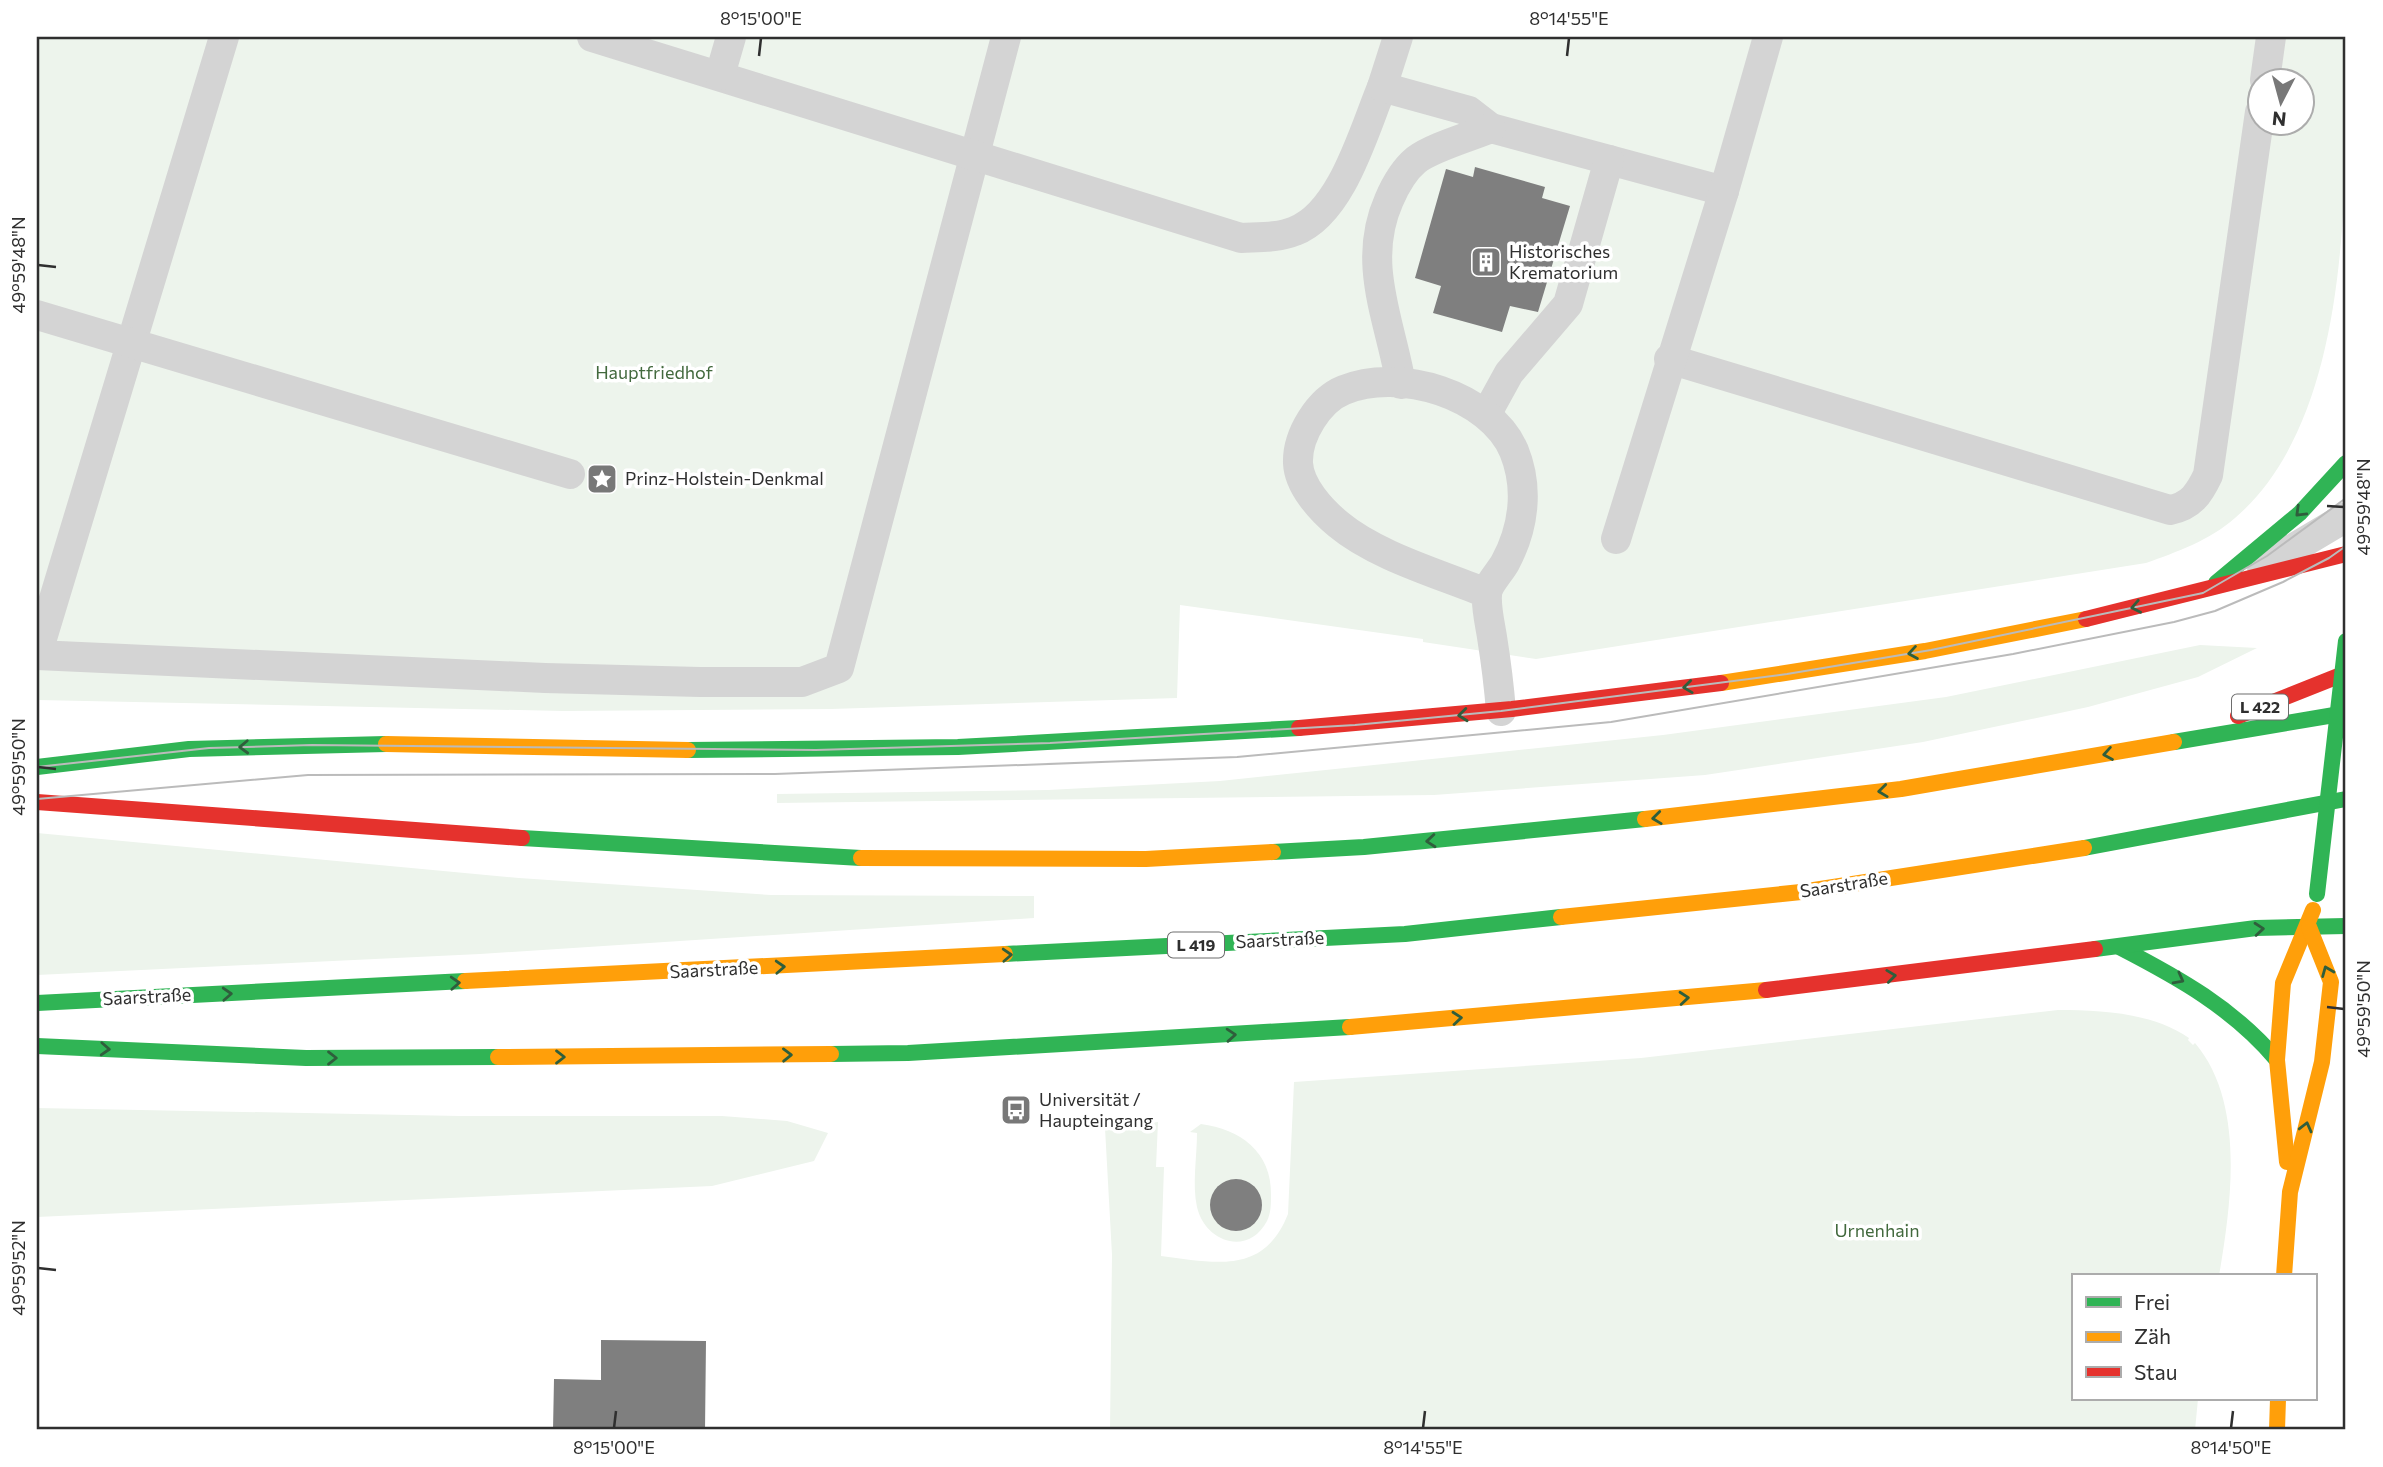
<svg xmlns="http://www.w3.org/2000/svg" width="2383" height="1467" font-family="Commissioner,sans-serif">
  <style>
    .green { fill: #edf4ec; fill-rule: evenodd }
    .building { fill: #7f7f7f }
    .lines { fill: none; stroke-linecap: round; stroke-linejoin: round }
    .lane { stroke: #d4d4d4; stroke-width: 30 }
    .fast { stroke: #30b455; stroke-width: 16 }
    .slow { stroke: #ff9f0a; stroke-width: 16 }
    .jam { stroke: #e5322d; stroke-width: 16 }
    .tram { stroke: #bbb; stroke-width: 2 }
    .fast-bridge { stroke: #30b455; stroke-width: 16 }
    .oneway { stroke: #2f5e3c }
    .ticks { fill: none; stroke: #2f2f2f; stroke-width: 2.5 }
    .labels { text-anchor: middle; stroke-width: 7; stroke-linejoin: round; paint-order: stroke }
    .shield { fill: #fff; stroke: #6d6d6d; stroke-width: 2 }
    .shield-label { font-size: 16px; font-weight: bold; fill: #2f2f2f }
    .poi-label { font-size: 18px; fill: #2f2f2f; stroke: #fff; text-anchor: start }
    .park-label { font-size: 18px; fill: #42693d; stroke: #fff }
    .street-label { font-size: 18px; fill: #2f2f2f; stroke: #fff }
    .neatline { fill: none; stroke: #2f2f2f; stroke-width: 2.5 }
    .ticks-label { font-size: 18px; text-anchor: middle; fill: #2f2f2f }
  </style>
  <rect width="100%" height="100%" fill="#fff"/>
  <g class="green">
    <path d="M37 37H2346C2346 181 2354 416 2235 518 2210 540 2177 552 2146 563L1536 659 1423 642V639L1180 605 1177 698 831 709 563 711 37 700ZM2260 80H2302V122H2260Z"/>
    <polygon points="2200,645 2257,648 2198,677 2088,707 1923,742 1705,775 1434,795 777,803 777,794 1048,790 1220,781 1663,735 1946,697"/>
    <polygon points="37,833 519,878 771,895 1034,896 1034,918 480,954 37,975"/>
    <path d="M2058 1010C2102 1010 2153 1013 2189 1038L2188 1040 2193 1045 2195 1043C2246 1103 2231 1205 2219 1276H2073V1399H2198L2195 1430H1110L1112 1255 1105 1128 1158 1122 1156 1167H1164L1161 1256C1216 1263 1264 1275 1288 1214L1294 1082 1641 1058Z"/>
    <polygon points="37,1108 460,1116 722,1116 787,1121 828,1133 814,1161 712,1186 37,1217"/>
    <path d="M1201 1124C1240 1129 1272 1152 1271 1195 1271 1204 1271 1213 1267 1221 1248 1257 1205 1242 1197 1207 1192 1184 1197 1157 1197 1133L1190 1132Z"/>
  </g>
  <g class="building">
    <polygon points="1475,167 1545,187 1542,198 1570,206 1538,312 1510,306 1502,332 1433,313 1441,286 1415,278 1446,169 1473,177"/>
    <circle cx="1236" cy="1205" r="26"/>
    <polygon points="601,1340 706,1341 705,1430 553,1430 554,1379 601,1380"/>
  </g>
  <g class="lines">
    <g class="lane">
      <polyline points="224,37 37,655 545,678 700,682 802,682 839,668 1006,37"/>
      <path d="M592 37 1241 238C1259 237 1278 238 1295 231 1342 213 1364 130 1382 87"/>
      <polyline points="1398,37 1382,87 1469,111 1491,128 1724,191"/>
      <polyline points="720,75 731,37"/>
      <polyline points="2265,80 2271,37"/>
      <polyline points="37,315 570,474"/>
      <path d="M1669 359 2170 510C2191 506 2199 494 2208 475L2260 112"/>
      <path d="M1401 384C1390 320 1361 263 1389 200 1395 186 1404 170 1416 160 1433 147 1470 137 1491 128"/>
      <polyline points="1487,413 1509,373 1568,304 1609,160"/>
      <polyline points="1616,539 1724,191 1768,37"/>
      <polyline points="2262,567 2346,517"/>
      <path d="M1486 593C1440 574 1376 556 1338 524 1321 510 1299 486 1298 463 1297 435 1319 400 1344 390 1399 367 1490 395 1514 451 1529 488 1524 528 1505 563 1500 572 1487 585 1487 595 1486 608 1490 624 1492 637 1496 662 1499 686 1501 711"/>
    </g>
    <g class="fast">
      <polyline points="2216,583 2300,513 2346,463"/>
      <polyline points="2174,742 2346,713"/>
      <polyline points="688,750 958,747 1299,728"/>
      <polyline points="37,767 189,749 386,744"/>
      <polyline points="522,838 861,858"/>
      <polyline points="2084,848 2346,799"/>
      <polyline points="1273,852 1364,847 1645,819"/>
      <path d="M2119 947C2179 978 2233 1008 2277 1060"/>
      <polyline points="2095,949 2256,928 2346,926"/>
      <polyline points="1005,954 1405,934 1561,917"/>
      <polyline points="37,1003 465,981"/>
      <polyline points="37,1046 306,1058 498,1057"/>
      <polyline points="831,1054 908,1053 1350,1027"/>
    </g>
    <g class="slow">
      <polyline points="1721,683 1925,651 2086,619"/>
      <polyline points="386,744 688,750"/>
      <polyline points="1645,819 1901,789 2174,742"/>
      <polyline points="861,858 1146,859 1273,852"/>
      <polyline points="1561,917 1801,892 2084,848"/>
      <polyline points="465,981 1005,954"/>
      <polyline points="1350,1027 1766,990"/>
      <polyline points="498,1057 831,1054"/>
      <polyline points="2287,1162 2277,1060 2283,983 2313,910"/>
      <polyline points="2284,1276 2290,1192 2322,1062 2331,982 2309,927"/>
      <polyline points="2277,1430 2278,1399"/>
    </g>
    <g class="jam">
      <polyline points="2086,619 2346,554"/>
      <polyline points="2238,716 2346,673"/>
      <polyline points="1299,728 1512,709 1721,683"/>
      <polyline points="37,802 522,838"/>
      <polyline points="1766,990 2095,949"/>
    </g>
    <g class="tram">
      <polyline points="37,767 209,748 312,745 816,750 1050,743 1355,725 1501,711 1787,674 1931,650 2203,593 2267,556 2346,498"/>
      <polyline points="37,799 308,775 775,774 1237,757 1611,722 2013,654 2174,622 2215,611 2283,582 2329,558 2346,546"/>
    </g>
    <polyline class="fast-bridge" points="2317,894 2346,641"/>
  </g>
  <defs><path id="oneway-chevron" d="M-2-3.5L2.5 0L-2 3.5" fill="none" stroke-width="1.6" stroke-linecap="round" stroke-linejoin="round" transform="scale(1.75)"/></defs>
  <g class="oneway">
    <use href="#oneway-chevron" transform="translate(2300 512) rotate(136)"/>
    <use href="#oneway-chevron" transform="translate(2136 607) rotate(169)"/>
    <use href="#oneway-chevron" transform="translate(1913 653) rotate(171)"/>
    <use href="#oneway-chevron" transform="translate(1688 687) rotate(173)"/>
    <use href="#oneway-chevron" transform="translate(1463 715) rotate(174)"/>
    <use href="#oneway-chevron" transform="translate(244 747) rotate(178)"/>
    <use href="#oneway-chevron" transform="translate(2108 754) rotate(170)"/>
    <use href="#oneway-chevron" transform="translate(1883 791) rotate(173)"/>
    <use href="#oneway-chevron" transform="translate(1657 818) rotate(173)"/>
    <use href="#oneway-chevron" transform="translate(1431 841) rotate(175)"/>
    <use href="#oneway-chevron" transform="translate(2259 929) rotate(-5)"/>
    <use href="#oneway-chevron" transform="translate(1007 955) rotate(-3)"/>
    <use href="#oneway-chevron" transform="translate(780 967) rotate(-3)"/>
    <use href="#oneway-chevron" transform="translate(2327 971) rotate(-112)"/>
    <use href="#oneway-chevron" transform="translate(1891 976) rotate(-7)"/>
    <use href="#oneway-chevron" transform="translate(2179 979) rotate(28)"/>
    <use href="#oneway-chevron" transform="translate(455 983) rotate(-3)"/>
    <use href="#oneway-chevron" transform="translate(227 994) rotate(-3)"/>
    <use href="#oneway-chevron" transform="translate(1684 998) rotate(-5)"/>
    <use href="#oneway-chevron" transform="translate(1457 1018) rotate(-5)"/>
    <use href="#oneway-chevron" transform="translate(1231 1035) rotate(-4)"/>
    <use href="#oneway-chevron" transform="translate(105 1049) rotate(3)"/>
    <use href="#oneway-chevron" transform="translate(787 1055) rotate(-1)"/>
    <use href="#oneway-chevron" transform="translate(560 1057)"/>
    <use href="#oneway-chevron" transform="translate(332 1058)"/>
    <use href="#oneway-chevron" transform="translate(2306 1127) rotate(-76)"/>
  </g>
  <path class="ticks" d="M759 56 761 38M1567 56 1569 38M38 265 56 267M2327 506 2344 507M38 767 56 769M2327 1007 2344 1009M38 1268 56 1270M614 1428 616 1411M1423 1428 1425 1411M2231 1428 2233 1411"/>
  <defs>
    <g id="building-square" transform="scale(1.575)"><rect x="-9" y="-9" width="18" height="18" rx="4" fill="#787878" stroke="#fff"/><path d="M-4-6H4V6H1V3H-1V6H-4ZM-2.5-4.3h1.7v1.8h-1.7ZM.8-4.3h1.7v1.8H.8ZM-2.5-1h1.7V.8h-1.7ZM.8-1h1.7V.8H.8Z" fill="#fff"/></g>
    <g id="sight-square" transform="scale(1.575)"><rect x="-9" y="-9" width="18" height="18" rx="4" fill="#787878" stroke="#fff"/><path d="M0-6L1.8-2.2L6-1.7L2.9 1.2L3.7 5.4L0 3.3L-3.7 5.4L-2.9 1.2L-6-1.7L-1.8-2.2Z" fill="#fff"/></g>
    <g id="bus-square" transform="scale(1.575)"><rect x="-9" y="-9" width="18" height="18" rx="4" fill="#787878" stroke="#fff"/><path d="M-5-6H5V4H4V6H2V4H-2V6H-4V4H-5ZM-3.5-4V0h7V-4ZM-3.5 1.2v1.5H-2V1.2ZM2 1.2v1.5H3.5V1.2Z" fill="#fff"/></g>
  </defs>
  <g fill-rule="evenodd">
    <use href="#building-square" x="1486" y="262"/>
    <use href="#sight-square" x="602" y="479"/>
    <use href="#bus-square" x="1016" y="1110"/>
  </g>
  <g class="labels">
    <g class="shield">
      <rect x="2232" y="694.5" width="56" height="25" rx="5"/>
      <rect x="1168" y="932.5" width="56" height="25" rx="5"/>
    </g>
    <g class="shield-label">
      <text x="2260" y="713">L 422</text>
      <text x="1196" y="951">L 419</text>
    </g>
    <g class="poi-label">
      <text x="1509" y="258">Historisches<tspan x="1509" dy="21">Krematorium</tspan></text>
      <text x="625" y="485">Prinz-Holstein-Denkmal</text>
      <text x="1039" y="1106">Universität /<tspan x="1039" dy="21">Haupteingang</tspan></text>
    </g>
    <g class="park-label">
      <text x="654" y="379">Hauptfriedhof</text>
      <text x="1877" y="1237">Urnenhain</text>
    </g>
    <g class="street-label">
      <text transform="translate(1844 885) rotate(-9)" y="6">Saarstraße</text>
      <text transform="translate(1280 940) rotate(-3)" y="6">Saarstraße</text>
      <text transform="translate(714 970) rotate(-3)" y="6">Saarstraße</text>
      <text transform="translate(147 997) rotate(-3)" y="6">Saarstraße</text>
    </g>
  </g>
  <rect width="2383" height="1467" fill="none" stroke="#ffffff" stroke-width="77"/>
  <rect x="2072" y="1274" width="245" height="126" fill="#ffffff" stroke="#acacac" stroke-width="2"/>
  <rect x="2086" y="1297" width="35" height="10" fill="#30b455" stroke="#acacac" stroke-width="2"/>
  <text x="2134" y="1310" font-size="21" fill="#2f2f2f">Frei</text>
  <rect x="2086" y="1332" width="35" height="10" fill="#ff9f0a" stroke="#acacac" stroke-width="2"/>
  <text x="2134" y="1344" font-size="21" fill="#2f2f2f">Zäh</text>
  <rect x="2086" y="1367" width="35" height="10" fill="#e5322d" stroke="#acacac" stroke-width="2"/>
  <text x="2134" y="1380" font-size="21" fill="#2f2f2f">Stau</text>
  <g transform="translate(2281 102) rotate(186)"><circle r="33" fill="#ffffff" stroke="#acacac" stroke-width="2"/>
  <path d="M0-5L12 26L0 18L-12 26Z" fill="#787878"/>
  <text y="-10" font-size="19" font-weight="bold" text-anchor="middle" fill="#2f2f2f">N</text>
  </g>
  <rect x="38" y="38" width="2306" height="1390" class="neatline"/>
  <g class="ticks-label">
    <text x="761" y="25">8°15'00"E</text>
    <text x="1569" y="25">8°14'55"E</text>
    <text transform="translate(19 265) rotate(-90)" y="6">49°59'48"N</text>
    <text transform="translate(2364 507) rotate(-90)" y="6">49°59'48"N</text>
    <text transform="translate(19 767) rotate(-90)" y="6">49°59'50"N</text>
    <text transform="translate(2364 1009) rotate(-90)" y="6">49°59'50"N</text>
    <text transform="translate(19 1268) rotate(-90)" y="6">49°59'52"N</text>
    <text x="614" y="1454">8°15'00"E</text>
    <text x="1423" y="1454">8°14'55"E</text>
    <text x="2231" y="1454">8°14'50"E</text>
  </g>
</svg>
